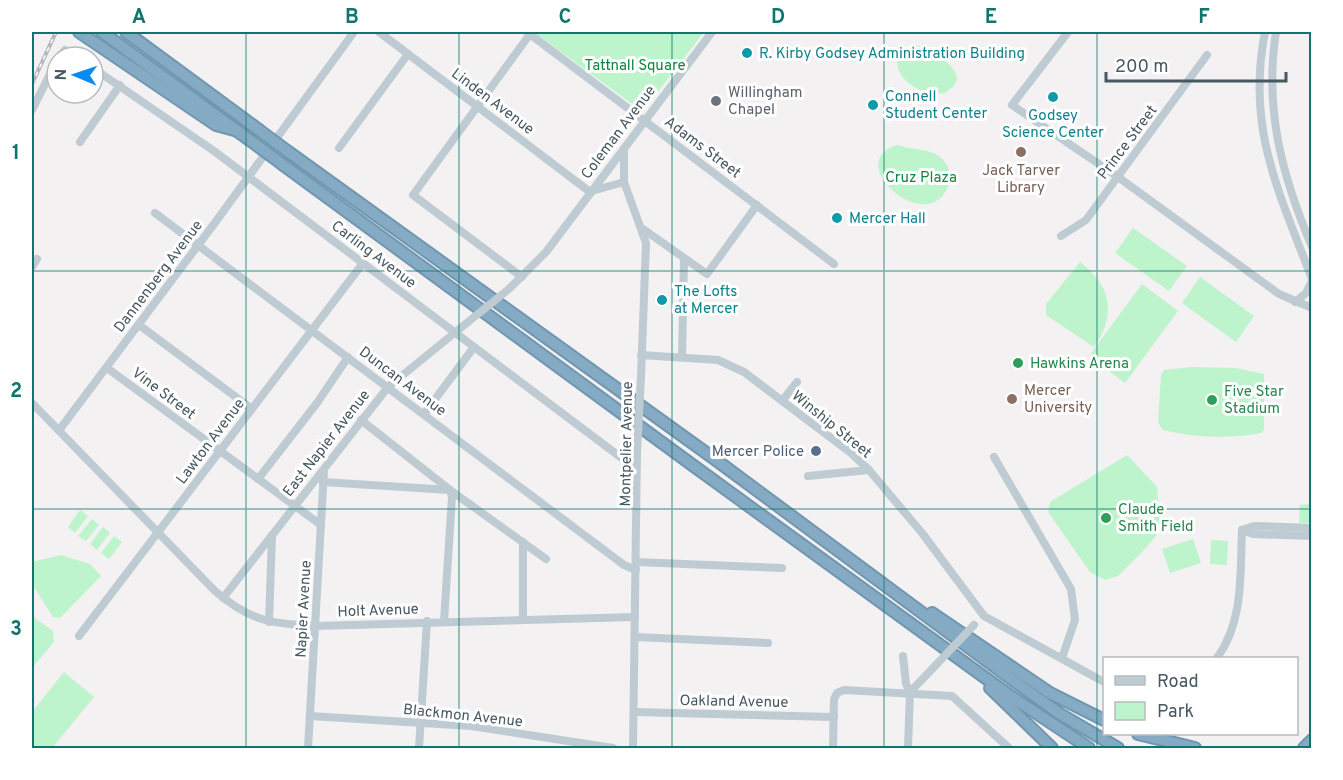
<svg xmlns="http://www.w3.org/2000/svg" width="1343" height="780" font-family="Overpass,sans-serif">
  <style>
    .green { fill: #bdf4cc }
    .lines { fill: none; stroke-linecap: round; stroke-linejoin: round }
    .highway-casing { stroke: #7096b0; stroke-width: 14 }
    .minor { stroke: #becbd2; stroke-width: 8 }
    .highway { stroke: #85abc4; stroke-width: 10 }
    .rail-casing { stroke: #b3b8bc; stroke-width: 4 }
    .rail { stroke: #fff; stroke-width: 1.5; stroke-dasharray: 4.5; stroke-linecap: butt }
    .highway-bridge-casing { stroke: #7096b0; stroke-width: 14; stroke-linecap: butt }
    .minor-bridge { stroke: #becbd2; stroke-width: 8 }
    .highway-bridge { stroke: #85abc4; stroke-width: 10 }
    .grid { fill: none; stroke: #0f766e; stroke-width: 1.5; stroke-opacity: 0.55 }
    .culture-dot { fill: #0f9aa8; stroke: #fff; stroke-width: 2 }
    .worship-dot { fill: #6b7280; stroke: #fff; stroke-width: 2 }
    .education-dot { fill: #8d6e63; stroke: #fff; stroke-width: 2 }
    .leisure-dot { fill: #2e9e5b; stroke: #fff; stroke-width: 2 }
    .service-dot { fill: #5c6f8a; stroke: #fff; stroke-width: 2 }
    .labels { text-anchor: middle; stroke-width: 6; stroke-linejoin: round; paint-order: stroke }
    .culture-label { font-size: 15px; fill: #0d838f; stroke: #fff; text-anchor: start }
    .park-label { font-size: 15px; fill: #0f863d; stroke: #fff }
    .worship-label { font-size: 15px; fill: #5b616d; stroke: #fff; text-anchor: start }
    .street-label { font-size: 15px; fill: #475861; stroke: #fff }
    .education-label { font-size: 15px; fill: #785e54; stroke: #fff }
    .leisure-label { font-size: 15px; fill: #27864d; stroke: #fff; text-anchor: start }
    .service-label { font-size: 15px; fill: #4e5e75; stroke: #fff; text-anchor: end }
    .neatline { fill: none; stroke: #0f766e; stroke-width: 2 }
    .grid-label { font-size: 20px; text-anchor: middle; font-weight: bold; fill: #0f766e }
  </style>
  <rect width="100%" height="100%" fill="#f4f1f2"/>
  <g class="green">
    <polygon points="534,32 704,32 646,107 639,109"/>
    <path d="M916 45C928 48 956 64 957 78 957 85 950 89 945 93 921 98 887 76 900 50Z"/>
    <path d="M898 145C913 151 927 147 940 157 961 173 946 208 920 204 892 201 855 157 898 145Z"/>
    <polygon points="1133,228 1187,266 1169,291 1115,253"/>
    <path d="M1080 262C1111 285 1117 315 1094 347L1046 315V304Z"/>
    <polygon points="1200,277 1254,316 1236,342 1182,303"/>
    <polygon points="1142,284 1178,311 1125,383 1089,356"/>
    <path d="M1192 367 1236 368 1264 374V430L1261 433C1229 439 1195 438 1163 430L1158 423 1161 375 1164 370Z"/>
    <polygon points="1127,455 1157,487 1160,523 1157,535 1142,552 1118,576 1105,580 1090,572 1048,512 1050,502"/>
    <polygon points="1311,504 1311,523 1299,523 1300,505"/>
    <polygon points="80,510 88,516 75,533 68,527"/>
    <polygon points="92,519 99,525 86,541 78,536"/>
    <polygon points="103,527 110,533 97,550 90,544"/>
    <polygon points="114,536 122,542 109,559 101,553"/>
    <polygon points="1193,539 1201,563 1170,573 1162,549"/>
    <polygon points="1211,540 1228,541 1227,565 1210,564"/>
    <polygon points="61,555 90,564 101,576 60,618 53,617 32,584 32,562"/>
    <polygon points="32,616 53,631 54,642 32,668"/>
    <polygon points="64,672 94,697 52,748 32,748 32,712"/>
  </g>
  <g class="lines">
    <g class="highway-casing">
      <g id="highway">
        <polyline points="79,32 216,125 238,131"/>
        <polyline points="102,32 251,141"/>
        <polyline points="126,32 259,130"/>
        <polyline points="290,153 716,460 1014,681 1060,714 1118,748"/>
        <polyline points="282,164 691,464 1009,695 1089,748"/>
        <polyline points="932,613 1050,693 1104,720"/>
        <polyline points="990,688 1052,748"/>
        <polyline points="1138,734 1195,748"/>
        <polyline points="1304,748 1312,740"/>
      </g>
    </g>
    <g class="minor">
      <polyline points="379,32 590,192"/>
      <polyline points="527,32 834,264"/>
      <polyline points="1068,32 1012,105 1118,177 1279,294 1312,308"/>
      <path d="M1265 32C1246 128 1279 192 1312 279"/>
      <path d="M1276 32C1264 109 1282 176 1312 247"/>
      <polyline points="59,57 65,50 76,57"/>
      <polyline points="93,68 214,151 623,459 637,464"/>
      <polyline points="32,110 57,60"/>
      <polyline points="80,142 120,85"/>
      <polyline points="339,148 408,54"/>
      <polyline points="624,149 624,182 646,243 641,377"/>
      <polyline points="592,191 624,182"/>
      <polyline points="155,213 624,565 636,570"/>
      <polyline points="643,229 707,274 757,205"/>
      <polyline points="1061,236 1086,220 1207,55"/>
      <polyline points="32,267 37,259"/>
      <polyline points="522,277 413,195 530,34"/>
      <polyline points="510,288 546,252 712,32"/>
      <polyline points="1295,302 1306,293 1312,281"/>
      <polyline points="139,325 252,409"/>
      <polyline points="641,355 718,360 744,372 851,453 869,470 922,533 984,616 1104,682"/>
      <polyline points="682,357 684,260"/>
      <polyline points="107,368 321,525"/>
      <polyline points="782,401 797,382"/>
      <path d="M32 403 215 591C250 621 271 624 316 626L635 617"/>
      <polyline points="424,414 474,347"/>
      <polyline points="361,420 450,490 452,497 444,621"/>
      <polyline points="60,429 214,224 354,32"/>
      <polyline points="994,457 1071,589 1075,620 1062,658"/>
      <polyline points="808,476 869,470"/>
      <polyline points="258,479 317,403 348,357"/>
      <polyline points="323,482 450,490 546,559"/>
      <polyline points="1242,530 1254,526 1312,528"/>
      <polyline points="1242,530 1253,534 1312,536"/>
      <polyline points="636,562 782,568"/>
      <polyline points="223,598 388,387 468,322"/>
      <polyline points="523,620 523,542"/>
      <polyline points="269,622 272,535"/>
      <polyline points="79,636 363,263"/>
      <polyline points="635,637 768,643"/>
      <polyline points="903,656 906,684 910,692 908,748"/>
      <path d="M1217 658C1244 621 1240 574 1242 530"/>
      <polyline points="910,692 935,666"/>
      <polyline points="634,712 834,717"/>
      <polyline points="310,716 471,726 613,748"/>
      <polyline points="308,748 324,471"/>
      <polyline points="419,748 427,621"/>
      <polyline points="633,748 637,451"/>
      <polyline points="833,748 834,699 837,693 844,690 952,696 1009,748"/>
    </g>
    <use href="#highway" class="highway"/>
    <g class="rail-casing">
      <polyline id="rail" points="32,84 56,32"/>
    </g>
    <use href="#rail" class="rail"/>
    <g class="highway-bridge-casing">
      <g id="highway-bridge">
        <polyline points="259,130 290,153"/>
        <polyline points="251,141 282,164"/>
      </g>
    </g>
    <g class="minor-bridge">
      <polyline points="468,322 510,288"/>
      <polyline points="637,451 641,377"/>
      <polyline points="935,666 974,625"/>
    </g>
    <use href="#highway-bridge" class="highway-bridge"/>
  </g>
  <path class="grid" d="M246 32V748M459 32V748M672 32V748M884 32V748M1097 32V748M32 271H1312M32 509H1312"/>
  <g class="culture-dot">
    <circle cx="747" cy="53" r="6"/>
    <circle cx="1053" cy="97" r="6"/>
    <circle cx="873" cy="105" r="6"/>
    <circle cx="837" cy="218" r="6"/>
    <circle cx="662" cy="300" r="6"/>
  </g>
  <circle class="worship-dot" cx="716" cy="101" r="6"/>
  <g class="education-dot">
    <circle cx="1021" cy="152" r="6"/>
    <circle cx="1012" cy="399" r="6"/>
  </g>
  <g class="leisure-dot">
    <circle cx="1018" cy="363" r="6"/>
    <circle cx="1212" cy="400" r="6"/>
    <circle cx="1106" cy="518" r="6"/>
  </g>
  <circle class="service-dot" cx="816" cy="451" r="6"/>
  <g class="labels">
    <g class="culture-label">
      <text x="759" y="58">R. Kirby Godsey Administration Building</text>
      <text x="885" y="101">Connell<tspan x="885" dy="17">Student Center</tspan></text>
      <text x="1053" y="120" text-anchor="middle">Godsey<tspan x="1053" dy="17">Science Center</tspan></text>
      <text x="849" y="223">Mercer Hall</text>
      <text x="674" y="296">The Lofts<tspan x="674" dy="17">at Mercer</tspan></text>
    </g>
    <g class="park-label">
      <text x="635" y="70">Tattnall Square</text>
      <text x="921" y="182">Cruz Plaza</text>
    </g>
    <g class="worship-label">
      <text x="728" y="97">Willingham<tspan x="728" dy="17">Chapel</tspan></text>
    </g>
    <g class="street-label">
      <text transform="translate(493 101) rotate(37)" y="5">Linden Avenue</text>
      <text transform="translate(618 132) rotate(-53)" y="5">Coleman Avenue</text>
      <text transform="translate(1127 142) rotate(-53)" y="5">Prince Street</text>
      <text transform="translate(703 147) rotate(37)" y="5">Adams Street</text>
      <text transform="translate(374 254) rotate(37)" y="5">Carling Avenue</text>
      <text transform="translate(158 276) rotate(-53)" y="5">Dannenberg Avenue</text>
      <text transform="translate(403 381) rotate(37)" y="5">Duncan Avenue</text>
      <text transform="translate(164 393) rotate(37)" y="5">Vine Street</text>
      <text transform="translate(832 424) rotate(39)" y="5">Winship Street</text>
      <text transform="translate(210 441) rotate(-53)" y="5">Lawton Avenue</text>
      <text transform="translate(326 443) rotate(-52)" y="5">East Napier Avenue</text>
      <text transform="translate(626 444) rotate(-89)" y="5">Montpelier Avenue</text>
      <text transform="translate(303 609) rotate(-87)" y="5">Napier Avenue</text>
      <text transform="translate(378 610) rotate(-2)" y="5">Holt Avenue</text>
      <text transform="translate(734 701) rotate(1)" y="5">Oakland Avenue</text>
      <text transform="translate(463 715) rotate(6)" y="5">Blackmon Avenue</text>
    </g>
    <g class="education-label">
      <text x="1021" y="175">Jack Tarver<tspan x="1021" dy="17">Library</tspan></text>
      <text x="1024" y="395" text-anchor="start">Mercer<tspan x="1024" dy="17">University</tspan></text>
    </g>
    <g class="leisure-label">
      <text x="1030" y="368">Hawkins Arena</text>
      <text x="1224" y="396">Five Star<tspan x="1224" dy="17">Stadium</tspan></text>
      <text x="1118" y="514">Claude<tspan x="1118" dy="17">Smith Field</tspan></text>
    </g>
    <g class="service-label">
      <text x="804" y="456">Mercer Police</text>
    </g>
  </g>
  <rect width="1343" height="780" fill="none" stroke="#ffffff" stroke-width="66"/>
  <rect x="1103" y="657" width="195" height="78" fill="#ffffff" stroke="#b5bcc0" stroke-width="1.5"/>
  <rect x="1115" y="676" width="30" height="9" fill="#becbd2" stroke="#b5bcc0" stroke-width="1.5"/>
  <text x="1157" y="687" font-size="18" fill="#475861">Road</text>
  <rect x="1115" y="702" width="30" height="18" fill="#bdf4cc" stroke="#b5bcc0" stroke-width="1.5"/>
  <text x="1157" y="717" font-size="18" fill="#475861">Park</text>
  <g transform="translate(75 75) rotate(272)"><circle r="28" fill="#ffffff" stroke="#b5bcc0" stroke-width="1.5"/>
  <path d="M0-4.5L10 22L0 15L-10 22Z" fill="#088bf7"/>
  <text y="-9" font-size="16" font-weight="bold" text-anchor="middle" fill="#475861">N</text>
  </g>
  <path d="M1106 72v9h180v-9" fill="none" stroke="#475861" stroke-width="3"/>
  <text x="1115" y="72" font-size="18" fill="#475861" stroke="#ffffff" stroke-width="4.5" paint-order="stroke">200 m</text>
  <rect x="33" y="33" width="1277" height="714" class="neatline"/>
  <g class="grid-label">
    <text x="139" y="23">A</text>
    <text x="352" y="23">B</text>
    <text x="565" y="23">C</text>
    <text x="778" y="23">D</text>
    <text x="991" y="23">E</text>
    <text x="1204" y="23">F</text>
    <text x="16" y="159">1</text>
    <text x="16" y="397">2</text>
    <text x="16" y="635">3</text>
  </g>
</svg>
